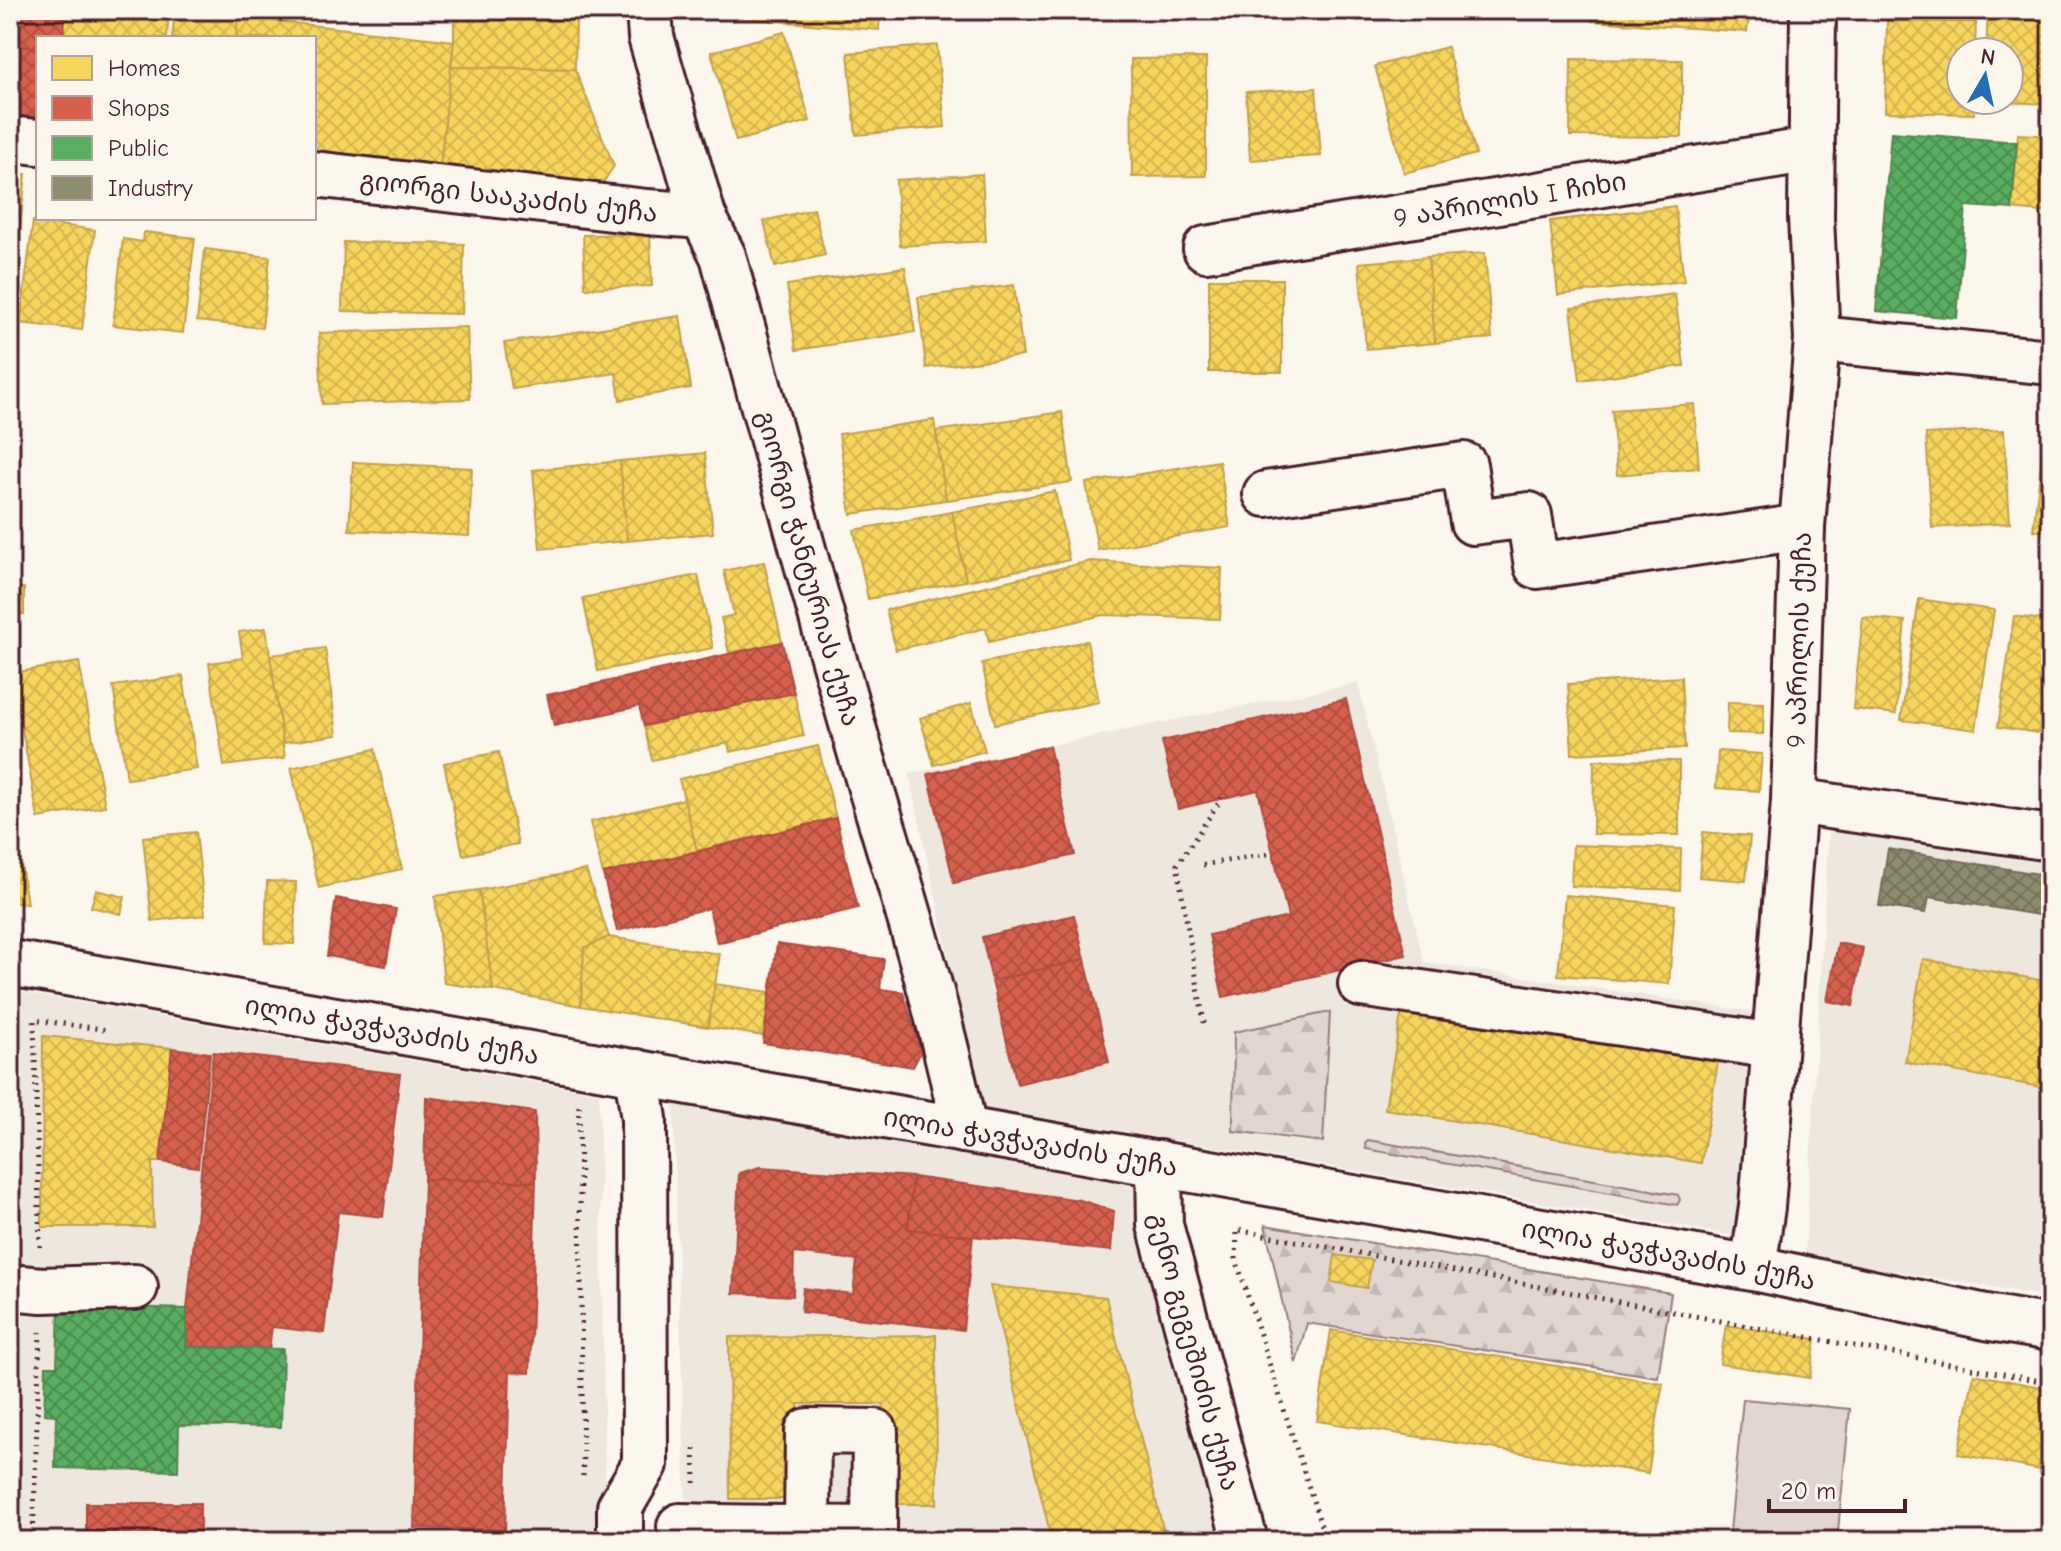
<svg xmlns="http://www.w3.org/2000/svg" width="2061" height="1551" font-family="'Comic Neue','Noto Sans Georgian',sans-serif">
  <style>
    .built { fill: #eee7de }
    .forest { fill: url(#forest-firs); stroke: #967b7e; stroke-width: 2 }
    .park { fill: #e2d7d0; stroke: #967b7e; stroke-width: 2 }
    .homes { fill: url(#homes-cross-hatch); stroke: #c29e4d; stroke-width: 2 }
    .shops { fill: url(#shops-cross-hatch); stroke: #ac4c43; stroke-width: 2 }
    .public { fill: url(#public-cross-hatch); stroke: #558351; stroke-width: 2 }
    .industry { fill: url(#industry-cross-hatch); stroke: #786b5a; stroke-width: 2 }
    .lines { fill: none; stroke-linecap: round; stroke-linejoin: round }
    .minor-casing { stroke: #4a1f2b; stroke-width: 50 }
    .path { stroke: #4a1f2b; stroke-width: 5; stroke-dasharray: 2 6; stroke-linecap: butt }
    .minor { stroke: #fbf7ec; stroke-width: 44 }
    .labels { text-anchor: middle; stroke-width: 8; stroke-linejoin: round; paint-order: stroke }
    .street-label { font-size: 26px; fill: #4a1f2b; stroke: #fbf7ec }
  </style>
  <defs>
    <pattern id="forest-firs" width="22" height="20" patternUnits="userSpaceOnUse" patternTransform="scale(2)"><rect width="22" height="20" fill="#e2d7d0"/><path d="M5 1l3.5 6h-7zM16 11l3.5 6h-7z" fill="#c3b8b3"/></pattern>
    <pattern id="homes-cross-hatch" width="8" height="8" patternUnits="userSpaceOnUse" patternTransform="scale(2)"><rect width="8" height="8" fill="#f6d55c"/><path d="M0 0l8 8M0 8l8-8" fill="none" stroke="#d4b650"/></pattern>
    <pattern id="shops-cross-hatch" width="8" height="8" patternUnits="userSpaceOnUse" patternTransform="scale(2)"><rect width="8" height="8" fill="#d6604d"/><path d="M0 0l8 8M0 8l8-8" fill="none" stroke="#b04f40"/></pattern>
    <pattern id="public-cross-hatch" width="8" height="8" patternUnits="userSpaceOnUse" patternTransform="scale(2)"><rect width="8" height="8" fill="#5aae61"/><path d="M0 0l8 8M0 8l8-8" fill="none" stroke="#4c8d50"/></pattern>
    <pattern id="industry-cross-hatch" width="8" height="8" patternUnits="userSpaceOnUse" patternTransform="scale(2)"><rect width="8" height="8" fill="#8c8c6e"/><path d="M0 0l8 8M0 8l8-8" fill="none" stroke="#74725b"/></pattern>
  </defs>
  <rect width="100%" height="100%" fill="#fbf7ec"/>
  <filter id="ink" filterUnits="userSpaceOnUse"><feTurbulence type="fractalNoise" baseFrequency=".0125" numOctaves="2"/><feDisplacementMap in="SourceGraphic" scale="16" xChannelSelector="R" yChannelSelector="G"/><feConvolveMatrix kernelMatrix="1 2 1 2 8 2 1 2 1" color-interpolation-filters="sRGB"/></filter>
  <g filter="url(#ink)">
    <g class="built">
      <polygon points="1358,683 1424,962 1761,1013 1742,1237 981,1107 909,774"/>
      <polygon points="1829,826 2051,857 2051,1297 1805,1256"/>
      <polygon points="15,991 599,1093 606,1541 10,1541"/>
      <polygon points="673,1100 1134,1174 1226,1541 687,1541"/>
    </g>
    <g class="forest">
      <polygon points="1330,1012 1323,1142 1233,1131 1234,1032"/>
      <polygon points="1368,1140 1678,1195 1680,1200 1677,1205 1366,1149 1365,1144"/>
      <polygon points="1265,1225 1671,1293 1658,1377 1307,1323 1296,1363"/>
    </g>
    <polygon class="park" points="1743,1399 1850,1409 1837,1541 1729,1541"/>
    <g class="homes">
      <polygon points="66,10 169,10 167,38 64,38"/>
      <polygon points="175,10 239,10 236,38 172,38"/>
      <polygon points="718,10 880,10 879,30 718,16"/>
      <polygon points="1592,10 1750,10 1747,32 1592,21"/>
      <polygon points="1988,10 2051,10 2051,104 1984,101 2009,100 2009,52 1986,52"/>
      <polygon points="238,17 454,41 440,168 314,154 314,38 236,38"/>
      <polygon points="454,19 576,20 575,69 451,67 454,41"/>
      <polygon points="1887,21 1976,22 1975,52 1961,52 1961,100 1974,100 1974,114 1885,112"/>
      <polygon points="784,32 810,121 736,141 711,52"/>
      <polygon points="937,45 945,127 856,135 848,53"/>
      <polygon points="1447,47 1476,154 1404,173 1375,66"/>
      <polygon points="1206,58 1206,176 1132,177 1131,59"/>
      <polygon points="1571,59 1682,60 1682,137 1570,136"/>
      <polygon points="451,67 575,69 614,166 599,189 440,168"/>
      <polygon points="1316,88 1321,156 1250,160 1246,92"/>
      <polygon points="2018,134 2051,136 2051,213 2012,209"/>
      <polygon points="10,172 26,174 10,317"/>
      <polygon points="982,174 986,241 900,246 896,180"/>
      <polygon points="1675,206 1684,281 1558,295 1550,221"/>
      <polygon points="814,209 825,255 775,267 764,221"/>
      <polygon points="33,221 95,230 82,330 20,323"/>
      <polygon points="144,232 195,238 183,333 113,325 123,239 143,242"/>
      <polygon points="650,234 652,286 585,288 583,235"/>
      <polygon points="344,242 464,244 462,314 342,311"/>
      <polygon points="205,249 270,257 262,328 197,321"/>
      <polygon points="1485,253 1492,338 1435,343 1428,257"/>
      <polygon points="1428,257 1435,343 1366,349 1359,263"/>
      <polygon points="905,267 915,332 796,350 787,285"/>
      <rect x="1209" y="279" width="73" height="93"/>
      <polygon points="1014,285 1023,356 926,368 918,297"/>
      <polygon points="1675,294 1684,366 1580,380 1571,308"/>
      <polygon points="680,316 691,388 620,400 616,373 512,389 504,343"/>
      <polygon points="467,327 470,399 322,404 319,333"/>
      <polygon points="1694,404 1699,468 1617,475 1612,410"/>
      <polygon points="1062,412 1072,482 946,500 936,431"/>
      <polygon points="934,420 946,500 851,514 839,434"/>
      <polygon points="2004,430 2010,523 1932,528 1926,434"/>
      <polygon points="705,453 713,533 627,541 620,461"/>
      <polygon points="2042,456 2051,457 2051,532 2033,530"/>
      <polygon points="620,461 627,541 540,549 533,470"/>
      <polygon points="1219,461 1230,527 1098,550 1086,483"/>
      <polygon points="353,462 472,468 469,536 349,530"/>
      <polygon points="1055,491 1069,560 966,581 952,512"/>
      <polygon points="952,512 966,581 868,599 854,530"/>
      <polygon points="1090,561 1222,568 1220,619 1103,615 989,642 986,628 896,650 886,610"/>
      <polygon points="764,562 782,642 729,653 721,618 734,615 724,571"/>
      <polygon points="698,575 713,648 598,671 583,598"/>
      <polygon points="10,588 24,588 24,614 10,615"/>
      <polygon points="1919,599 1994,610 1976,730 1901,720"/>
      <polygon points="2014,616 2051,621 2051,735 1998,727"/>
      <polygon points="1863,617 1905,621 1896,714 1853,709"/>
      <polygon points="266,628 285,758 224,766 209,663 243,658 239,632"/>
      <polygon points="1087,641 1099,702 995,724 982,663"/>
      <polygon points="325,648 337,735 283,743 270,655"/>
      <polygon points="79,662 105,806 38,818 12,673"/>
      <polygon points="183,676 197,769 127,779 113,686"/>
      <polygon points="1681,677 1685,748 1572,754 1568,684"/>
      <polygon points="794,693 804,736 730,752 728,743 652,760 644,726"/>
      <polygon points="1728,702 1764,703 1763,734 1727,733"/>
      <polygon points="971,703 985,751 934,765 920,718"/>
      <polygon points="818,746 836,818 697,851 679,779"/>
      <polygon points="375,749 402,869 319,888 291,768"/>
      <polygon points="1718,751 1762,754 1759,791 1716,788"/>
      <polygon points="499,752 518,844 463,855 444,763"/>
      <polygon points="1594,760 1679,761 1679,835 1593,834"/>
      <polygon points="10,789 27,904 10,902"/>
      <polygon points="684,799 697,851 603,874 590,822"/>
      <polygon points="196,832 205,915 152,921 143,837"/>
      <polygon points="1703,832 1750,836 1746,881 1699,877"/>
      <polygon points="1573,845 1681,849 1680,890 1571,886"/>
      <polygon points="586,870 609,937 584,948 581,1006 493,990 479,890"/>
      <polygon points="267,881 296,882 294,944 265,943"/>
      <polygon points="96,890 125,897 121,914 91,907"/>
      <polygon points="479,890 493,990 444,983 435,896"/>
      <polygon points="1565,895 1675,905 1669,984 1558,975"/>
      <polygon points="609,937 720,954 708,1027 581,1006 584,948"/>
      <polygon points="1923,959 2051,982 2051,1089 1905,1062"/>
      <polygon points="715,984 770,992 763,1036 708,1027"/>
      <polygon points="1402,1009 1718,1062 1701,1163 1385,1109"/>
      <polygon points="43,1036 172,1048 160,1162 152,1162 153,1227 42,1227"/>
      <polygon points="1335,1255 1372,1260 1367,1288 1331,1282"/>
      <polygon points="990,1286 1106,1297 1166,1541 1052,1541"/>
      <polygon points="1726,1325 1816,1339 1810,1378 1720,1364"/>
      <polygon points="1331,1330 1663,1383 1648,1473 1317,1421"/>
      <polygon points="936,1335 937,1504 884,1504 883,1404 798,1404 798,1499 730,1499 729,1337"/>
      <polygon points="1974,1374 2051,1389 2051,1472 1958,1454"/>
      <polygon points="1567,1534 1629,1541 1566,1541"/>
      <polygon points="402,1537 496,1540 496,1541 402,1541"/>
    </g>
    <g class="shops">
      <polygon points="12,10 65,10 63,38 38,38 38,48 13,45"/>
      <polygon points="10,45 38,48 38,121 10,118"/>
      <polygon points="782,642 794,693 644,726 639,706 554,726 547,695"/>
      <polygon points="1346,699 1406,955 1223,997 1209,935 1288,917 1258,790 1178,809 1162,741"/>
      <polygon points="1049,746 1075,855 954,883 928,774"/>
      <polygon points="836,818 858,908 717,943 709,908 617,931 603,874"/>
      <polygon points="336,898 396,909 386,966 327,956"/>
      <polygon points="1074,915 1085,959 992,981 982,937"/>
      <polygon points="1838,943 1863,948 1853,1006 1827,1001"/>
      <polygon points="777,944 884,959 880,989 903,992 921,1052 913,1067 763,1043"/>
      <polygon points="1085,959 1109,1062 1017,1084 992,981"/>
      <polygon points="172,1048 210,1053 198,1167 160,1162"/>
      <polygon points="213,1052 400,1074 383,1217 338,1212 324,1333 272,1327 269,1349 186,1347 187,1309"/>
      <polygon points="426,1097 535,1112 536,1182 424,1179"/>
      <polygon points="760,1167 913,1177 908,1229 973,1236 963,1330 801,1312 803,1288 853,1294 857,1260 794,1253 793,1296 733,1293 739,1173"/>
      <polygon points="913,1177 1080,1200 1114,1211 1111,1251 908,1229"/>
      <polygon points="424,1179 536,1182 530,1373 510,1372 505,1530 414,1528"/>
      <rect x="86" y="1503" width="114" height="38"/>
    </g>
    <g class="public">
      <polygon points="1891,132 2017,142 2012,209 1966,206 1957,318 1876,311"/>
      <polygon points="59,1305 187,1309 186,1347 283,1349 281,1427 179,1425 178,1471 55,1468 56,1415 44,1414 46,1366 57,1366"/>
    </g>
    <polygon class="industry" points="1888,849 2051,876 2051,917 1929,897 1926,913 1879,906"/>
    <g class="lines">
      <g class="minor-casing">
        <g id="minor">
          <path id="s1" d="M649 10 651 37 703 216 723 256C766 415 809 575 855 734 893 865 937 995 964 1130"/>
          <polyline points="10,139 38,142"/>
          <path id="s2" d="M314 174 647 212 703 216"/>
          <path id="s3" d="M1206 249 1812 150"/>
          <polyline points="1817,339 2051,362"/>
          <polyline points="1266,494 1464,465 1473,522 1529,515 1537,566 1802,527"/>
          <polyline points="1794,801 2051,838"/>
          <path id="s4" d="M10 963 1753 1268 1986 1317 2051 1328"/>
          <polyline points="1361,984 1774,1046"/>
          <path id="s5" d="M1159 1163 1160 1225 1245 1541"/>
          <path id="s6" d="M1753 1268 1762 1207 1794 801 1802 527 1817 339 1811 218 1813 10"/>
          <polyline points="10,1287 42,1290 135,1287"/>
          <path d="M680 1526C745 1528 809 1528 874 1529L875 1432 808 1431 807 1528"/>
          <polyline points="620,1541 620,1507 645,1464 644,1119 637,1072"/>
        </g>
      </g>
      <g class="path">
        <polyline points="1203,865 1273,853"/>
        <polyline points="1204,1023 1177,865 1222,798"/>
        <polyline points="579,1106 583,1480"/>
        <polyline points="40,1247 34,1020 109,1030"/>
        <polyline points="694,1449 695,1483"/>
        <polyline points="33,1541 40,1332"/>
        <polyline points="1326,1541 1236,1259 1237,1230 2051,1383"/>
      </g>
      <use href="#minor" class="minor"/>
    </g>
  </g>
  <g class="labels">
    <g class="street-label">
      <text dy="9" stroke="none"><textPath href="#s2" startOffset="196">გიორგი სააკაძის ქუჩა</textPath></text>
      <text dy="9" stroke="none"><textPath href="#s3" startOffset="308">9 აპრილის I ჩიხი</textPath></text>
      <text dy="9" stroke="none"><textPath href="#s1" startOffset="582">გიორგი ჭანტურიას ქუჩა</textPath></text>
      <text dy="9" stroke="none"><textPath href="#s6" startOffset="630">9 აპრილის ქუჩა</textPath></text>
      <text dy="9" stroke="none"><textPath href="#s4" startOffset="388">ილია ჭავჭავაძის ქუჩა</textPath></text>
      <text dy="9" stroke="none"><textPath href="#s4" startOffset="1036">ილია ჭავჭავაძის ქუჩა</textPath></text>
      <text dy="9" stroke="none"><textPath href="#s4" startOffset="1684">ილია ჭავჭავაძის ქუჩა</textPath></text>
      <text dy="9" stroke="none"><textPath href="#s5" startOffset="194">გენო გეგეშიძის ქუჩა</textPath></text>
    </g>
  </g>
  <rect width="2061" height="1551" fill="none" stroke="#fbf7ec" stroke-width="40"/>
  <rect x="20" y="20" width="2021" height="1511" fill="none" stroke="#4a1f2b" stroke-width="3" filter="url(#ink)"/>
  <rect x="36" y="36" width="280" height="184" fill="#fbf7ec" stroke="#b4a19f" stroke-width="2"/>
  <rect x="52" y="56" width="40" height="24" fill="#f6d55c" stroke="#b4a19f" stroke-width="2"/>
  <text x="108" y="76" font-size="24" fill="#4a1f2b">Homes</text>
  <rect x="52" y="96" width="40" height="24" fill="#d6604d" stroke="#b4a19f" stroke-width="2"/>
  <text x="108" y="116" font-size="24" fill="#4a1f2b">Shops</text>
  <rect x="52" y="136" width="40" height="24" fill="#5aae61" stroke="#b4a19f" stroke-width="2"/>
  <text x="108" y="156" font-size="24" fill="#4a1f2b">Public</text>
  <rect x="52" y="176" width="40" height="24" fill="#8c8c6e" stroke="#b4a19f" stroke-width="2"/>
  <text x="108" y="196" font-size="24" fill="#4a1f2b">Industry</text>
  <g transform="translate(1985 76) rotate(9)"><circle r="38" fill="#fbf7ec" stroke="#b4a19f" stroke-width="2"/>
  <path d="M0-6L14 30L0 20L-14 30Z" fill="#1f6fb2"/>
  <text y="-12" font-size="22" font-weight="bold" text-anchor="middle" fill="#4a1f2b">N</text>
  </g>
  <path d="M1769 1499v12h136v-12" fill="none" stroke="#4a1f2b" stroke-width="4"/>
  <text x="1781" y="1499" font-size="24" fill="#4a1f2b" stroke="#fbf7ec" stroke-width="6" paint-order="stroke">20 m</text>
</svg>
